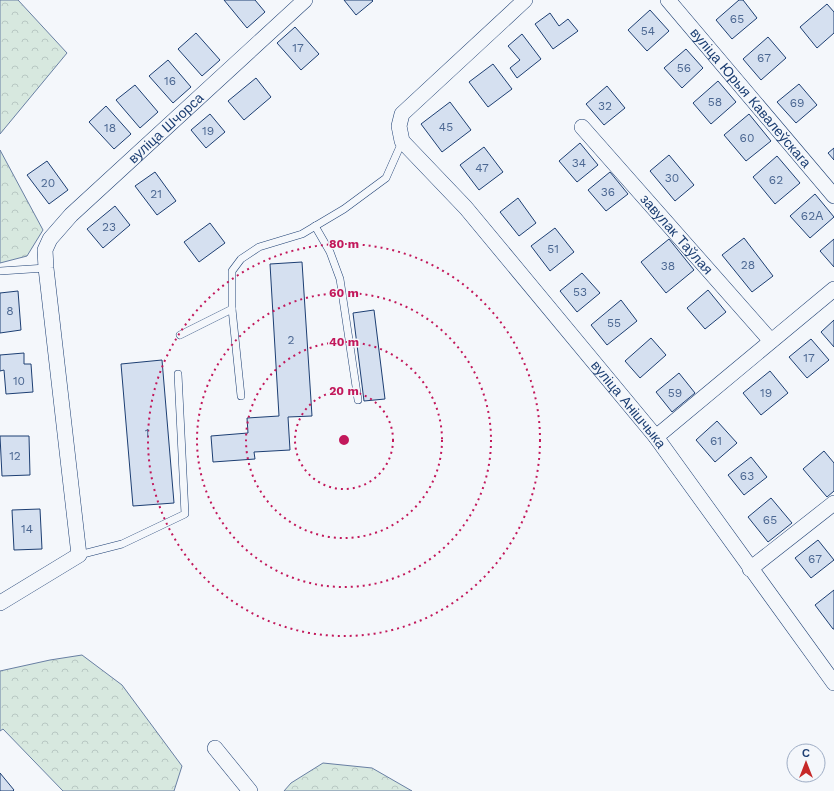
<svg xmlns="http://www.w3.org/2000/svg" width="834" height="791" font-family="'Work Sans',sans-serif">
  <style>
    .forest { fill: url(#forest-crowns); stroke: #687fa3 }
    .building { fill: #d5e0f0; stroke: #1d3f73 }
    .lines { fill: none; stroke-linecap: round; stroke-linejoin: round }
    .lane-casing { stroke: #1d3f73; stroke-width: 8 }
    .street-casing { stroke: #1d3f73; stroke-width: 16 }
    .lane { stroke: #f4f7fb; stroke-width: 7 }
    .street { stroke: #f4f7fb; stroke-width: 15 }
    .ring { fill: none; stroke: #c2185b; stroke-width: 2; stroke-dasharray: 2 4 }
    .labels { text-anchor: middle; stroke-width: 3; stroke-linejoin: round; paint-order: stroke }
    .number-label { font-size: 12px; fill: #4b6792 }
    .street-label { font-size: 14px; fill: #1d3f73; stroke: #f4f7fb }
    .centre { fill: #c2185b; stroke: #f4f7fb; stroke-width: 2 }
    .ring-label { font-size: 12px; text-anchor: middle; font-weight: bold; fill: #c2185b; stroke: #f4f7fb; stroke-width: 3; stroke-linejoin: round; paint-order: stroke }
  </style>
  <defs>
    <pattern id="forest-crowns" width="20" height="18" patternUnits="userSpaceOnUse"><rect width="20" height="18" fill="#d7e8df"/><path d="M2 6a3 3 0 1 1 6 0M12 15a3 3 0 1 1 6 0" fill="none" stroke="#b8c8c3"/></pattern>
  </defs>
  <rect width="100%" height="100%" fill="#f4f7fb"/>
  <g class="forest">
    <polygon points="0,0 18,0 67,53 0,134"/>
    <polygon points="0,150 43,230 27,256 0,263"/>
    <polygon points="82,655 122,685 182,766 174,791 63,791 3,729 0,731 0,671 50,660"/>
    <polygon points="323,763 372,768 412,791 284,791 291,783"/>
  </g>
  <g class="building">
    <polygon points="224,0 255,0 265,12 247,28"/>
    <polygon points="344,0 372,0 373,1 356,15"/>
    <polygon points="739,0 743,0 757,18 732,39 716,20"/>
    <polygon points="827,4 834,12 834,33 817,48 800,27"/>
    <polygon points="650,10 669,31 647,51 628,30"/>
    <polygon points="550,13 559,26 568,19 578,31 553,49 535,24"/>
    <polygon points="295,27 319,54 301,70 277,43"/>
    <polygon points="196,33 220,60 202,76 178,49"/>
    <polygon points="522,34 541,59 517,78 510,68 520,60 508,46"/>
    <polygon points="768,37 786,58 761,80 743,59"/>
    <polygon points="686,49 703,68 682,88 664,68"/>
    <polygon points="168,60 191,87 173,103 149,76"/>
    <polygon points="493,64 512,89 488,107 469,82"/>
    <polygon points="256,78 271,97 244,120 228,101"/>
    <polygon points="718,81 736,102 711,124 693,103"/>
    <polygon points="799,84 817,105 796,123 777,102"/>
    <polygon points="135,85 158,112 140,128 116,100"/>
    <polygon points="607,86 625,108 604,125 586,104"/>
    <polygon points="450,102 471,130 442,152 421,124"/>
    <polygon points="106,106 131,134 114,149 89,122"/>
    <polygon points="210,114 225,132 206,148 191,130"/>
    <polygon points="749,114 771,141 746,161 724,135"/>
    <polygon points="580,143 598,165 577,182 559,161"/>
    <polygon points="484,147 503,172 479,190 460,165"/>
    <polygon points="834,148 834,160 828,153"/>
    <polygon points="669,155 694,185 675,201 650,171"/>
    <polygon points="777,156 800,183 775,204 753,177"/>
    <polygon points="47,161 68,190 49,204 27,175"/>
    <polygon points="155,172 176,201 157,215 135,186"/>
    <polygon points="610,172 628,194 606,211 588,190"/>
    <polygon points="815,194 834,217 810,238 790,216"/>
    <polygon points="518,198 536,223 519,236 500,212"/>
    <polygon points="115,206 130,225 103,248 87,229"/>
    <polygon points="210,223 225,243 199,262 184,242"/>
    <polygon points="555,228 574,252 550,271 531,246"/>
    <polygon points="744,238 773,276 752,292 722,255"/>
    <polygon points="669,239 694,270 666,293 641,262"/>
    <polygon points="834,239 834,267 820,251"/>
    <polygon points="302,262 312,416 288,417 290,450 254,452 255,459 213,462 211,436 248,433 247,418 279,416 270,264"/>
    <polygon points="582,273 600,293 577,312 560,291"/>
    <polygon points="708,290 726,312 705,329 687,308"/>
    <polygon points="18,291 21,330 0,333 0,293"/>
    <polygon points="621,300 637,321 607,345 591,325"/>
    <polygon points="374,310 385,399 364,401 353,313"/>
    <polygon points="834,320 834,347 821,332"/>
    <polygon points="651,338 666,355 640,378 625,361"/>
    <polygon points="811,339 829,360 807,378 789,357"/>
    <polygon points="24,353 24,364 31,364 33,392 6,394 4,370 0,371 0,355"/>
    <polygon points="162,360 174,503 133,506 121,364"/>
    <polygon points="770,371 788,393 761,415 743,393"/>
    <polygon points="679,373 695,393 672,412 656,392"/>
    <polygon points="717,421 737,443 715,462 696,440"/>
    <polygon points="0,436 29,436 30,475 2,476"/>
    <polygon points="824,451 834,463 834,491 827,497 803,469"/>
    <polygon points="751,457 767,477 744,495 728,475"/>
    <polygon points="771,498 792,523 768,542 748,517"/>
    <polygon points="40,509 42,549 14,550 12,510"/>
    <polygon points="818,540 834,560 811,578 795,558"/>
    <polygon points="834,590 834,629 833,629 815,605"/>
    <polygon points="0,773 14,790 13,791 0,791"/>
  </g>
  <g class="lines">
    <g class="lane-casing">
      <g id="lane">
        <polyline points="315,226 330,252 340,279 358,400"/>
        <polyline points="0,271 46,268"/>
        <polyline points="232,309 241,396"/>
        <polyline points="180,335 232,309 232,271 241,259 259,247 302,234 344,209 386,178 402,142"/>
        <polyline points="79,555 122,544 185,514 178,374"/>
      </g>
    </g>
    <g class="street-casing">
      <g id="street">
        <path id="s1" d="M525 0 402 114 399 126 402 141 466 208 656 437 834 683"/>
        <path id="s2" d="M668 0 834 196"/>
        <path id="s3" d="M582 127 771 341"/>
        <polyline points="656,437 834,289"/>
        <polyline points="750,569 834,503"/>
        <path id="s4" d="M0 603 79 555 46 268 45 250 50 239 71 215 305 0"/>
        <polyline points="215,748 250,791"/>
      </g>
    </g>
    <use href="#lane" class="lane"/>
    <use href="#street" class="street"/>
  </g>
  <g class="ring">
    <circle cx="344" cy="440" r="49"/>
    <circle cx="344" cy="440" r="98"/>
    <circle cx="344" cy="440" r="147"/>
    <circle cx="344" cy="440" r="196"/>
  </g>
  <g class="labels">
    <g class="number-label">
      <text x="737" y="23">65</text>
      <text x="648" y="35">54</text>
      <text x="298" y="52">17</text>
      <text x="764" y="62">67</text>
      <text x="684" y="72">56</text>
      <text x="170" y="85">16</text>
      <text x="715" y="106">58</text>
      <text x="797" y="107">69</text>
      <text x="605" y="110">32</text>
      <text x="446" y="131">45</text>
      <text x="110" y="132">18</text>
      <text x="208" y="135">19</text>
      <text x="747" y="142">60</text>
      <text x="579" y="167">34</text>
      <text x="482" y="172">47</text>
      <text x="672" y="182">30</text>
      <text x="776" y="184">62</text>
      <text x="48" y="187">20</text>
      <text x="608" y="196">36</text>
      <text x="156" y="198">21</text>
      <text x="812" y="220">62А</text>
      <text x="109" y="231">23</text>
      <text x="553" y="253">51</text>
      <text x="748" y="269">28</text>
      <text x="668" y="270">38</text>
      <text x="580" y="296">53</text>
      <text x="10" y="315">8</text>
      <text x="614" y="327">55</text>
      <text x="291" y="344">2</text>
      <text x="809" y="362">17</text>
      <text x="19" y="385">10</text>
      <text x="675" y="397">59</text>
      <text x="766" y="397">19</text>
      <text x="147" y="437">1</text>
      <text x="716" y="445">61</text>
      <text x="15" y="460">12</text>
      <text x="747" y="480">63</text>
      <text x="770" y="524">65</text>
      <text x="27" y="533">14</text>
      <text x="815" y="563">67</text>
    </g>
    <g class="street-label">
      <text dy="5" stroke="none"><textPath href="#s2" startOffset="128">вуліца Юрыя Кавалеўскага</textPath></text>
      <text dy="5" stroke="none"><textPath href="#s4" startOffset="572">вуліца Шчорса</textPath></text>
      <text dy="5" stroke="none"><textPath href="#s3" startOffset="143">завулак Таўлая</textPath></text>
      <text dy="5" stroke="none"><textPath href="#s1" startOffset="543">вуліца Анішчыка</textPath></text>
    </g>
  </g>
  <circle cx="344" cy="440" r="6" class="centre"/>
  <g class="ring-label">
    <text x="344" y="248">80 m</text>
    <text x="344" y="297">60 m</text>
    <text x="344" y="346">40 m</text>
    <text x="344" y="395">20 m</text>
  </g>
  <g transform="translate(806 763)"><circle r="19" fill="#f4f7fb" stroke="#9eadc5"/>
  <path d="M0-3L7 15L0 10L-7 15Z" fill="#c62828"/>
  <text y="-6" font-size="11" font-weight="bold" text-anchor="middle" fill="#1d3f73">С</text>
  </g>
</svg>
